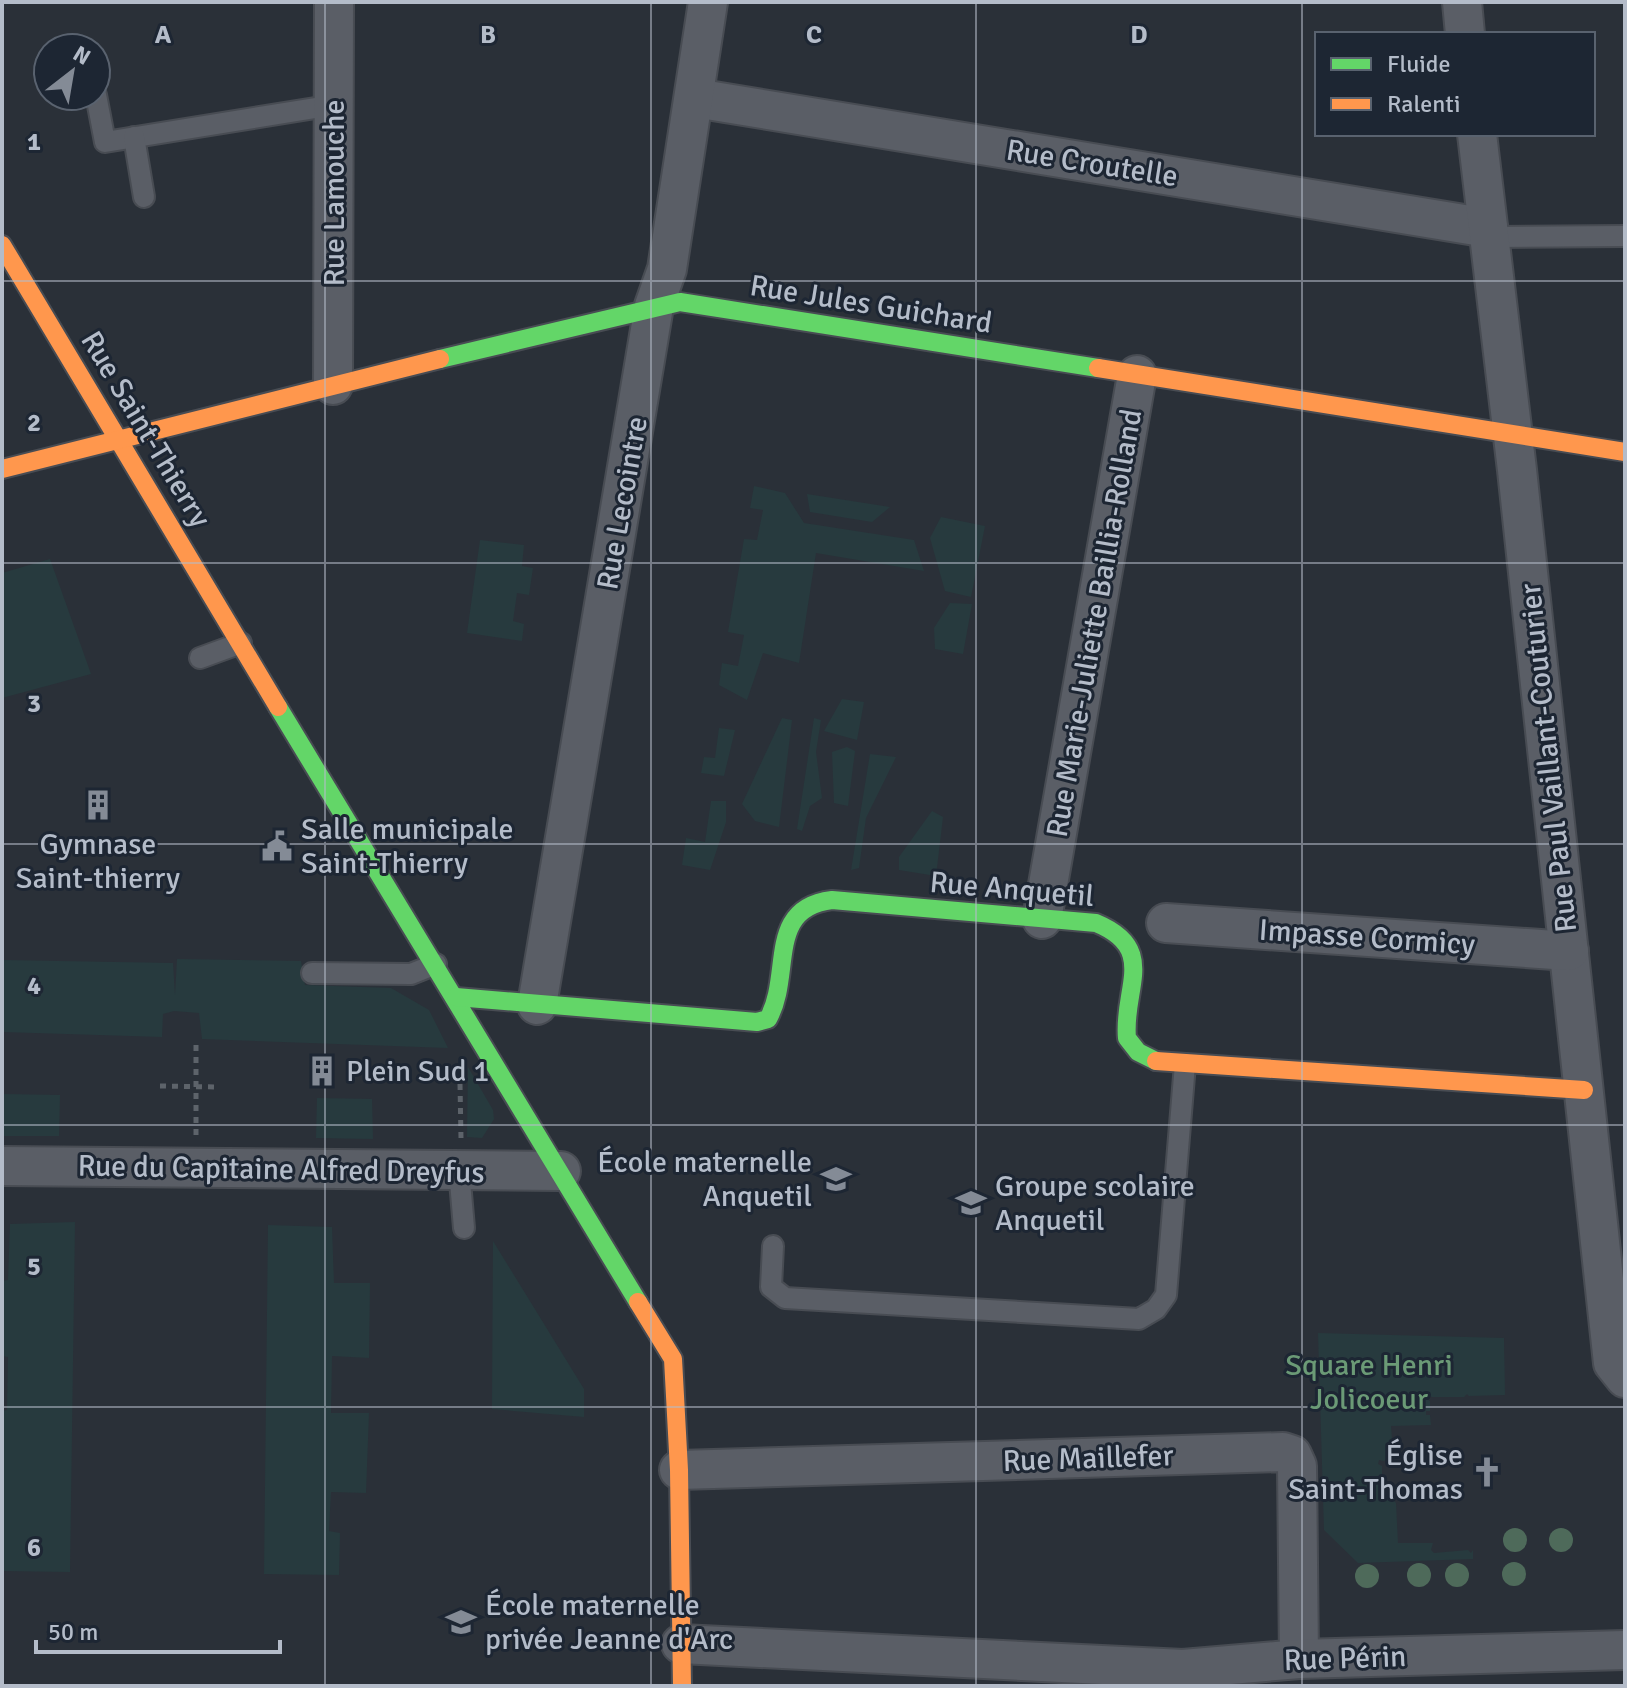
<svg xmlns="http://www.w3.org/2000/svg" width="1627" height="1688" font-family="Signika,sans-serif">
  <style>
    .green { fill: #273a3e }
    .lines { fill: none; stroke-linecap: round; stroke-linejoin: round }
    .lane-casing { stroke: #484c53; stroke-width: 24 }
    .street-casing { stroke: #484c53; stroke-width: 42 }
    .fast-casing { stroke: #484c53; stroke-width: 22 }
    .slow-casing { stroke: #484c53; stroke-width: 22 }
    .path { stroke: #5d636a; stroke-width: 5; stroke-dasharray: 6 6; stroke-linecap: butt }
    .lane { stroke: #5a5e66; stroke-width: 20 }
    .street { stroke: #5a5e66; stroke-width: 38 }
    .fast { stroke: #63d668; stroke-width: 18 }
    .slow { stroke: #ff974d; stroke-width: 18 }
    .tree { fill: #4e6a5a }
    .grid { fill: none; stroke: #b4bcc9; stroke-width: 2; stroke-opacity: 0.55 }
    .labels { text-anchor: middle; stroke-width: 6; stroke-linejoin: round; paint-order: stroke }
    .street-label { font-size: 30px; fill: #b4bcc9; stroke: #1d2633 }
    .poi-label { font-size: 30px; fill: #b4bcc9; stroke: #1d2633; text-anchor: start }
    .park-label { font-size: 30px; fill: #6b9a76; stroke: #1d2633 }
    .grid-label { font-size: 26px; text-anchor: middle; font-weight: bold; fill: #b4bcc9; stroke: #1d2633; stroke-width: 6; stroke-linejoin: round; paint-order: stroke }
  </style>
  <rect width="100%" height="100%" fill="#2a3038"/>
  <g class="green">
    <polygon points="754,486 785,493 804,523 914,540 924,571 816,553 799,663 763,653 747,700 719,685 722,663 738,666 744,635 728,632 744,539 757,540 763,510 750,508"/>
    <polygon points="807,494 890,507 872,522 810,512"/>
    <polygon points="941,517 985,526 971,597 945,591 930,538"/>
    <polygon points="480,540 524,545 522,566 533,568 529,595 517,593 513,621 524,624 522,641 467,633"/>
    <polygon points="50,559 91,674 2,698 2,573"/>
    <polygon points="950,603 972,604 963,654 935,649 934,628"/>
    <polygon points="842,699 864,702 857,740 824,731"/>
    <polygon points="782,718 792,720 779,827 755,821 742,804"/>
    <polygon points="814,718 821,720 816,752 822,798 810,806 802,831 797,829"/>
    <polygon points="719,728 735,730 724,776 701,773 704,757 715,758"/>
    <polygon points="847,747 855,751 848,806 834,803 832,752"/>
    <polygon points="870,754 896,757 866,818 859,868 851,870"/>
    <polygon points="711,801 726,801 726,822 710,870 682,865 686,838 705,842"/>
    <polygon points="932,811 943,817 936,876 899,870 899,857"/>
    <polygon points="177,959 301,961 305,985 391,988 429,1010 448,1048 202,1039 199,1013 174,1011 163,1014 162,1037 2,1032 2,960 173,963 175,995"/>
    <polygon points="468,1067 493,1110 494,1119 482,1138 467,1137"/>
    <polygon points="4,1094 60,1095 59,1136 3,1136"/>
    <polygon points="317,1098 372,1099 373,1139 316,1138"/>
    <polygon points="75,1222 70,1572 2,1571 4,1491 2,1490 2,1411 7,1410 8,1357 2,1356 2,1281 8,1280 10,1224"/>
    <polygon points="268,1225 332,1227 334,1283 370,1283 369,1358 332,1356 331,1413 369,1413 366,1493 331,1492 329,1531 340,1533 339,1575 264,1574"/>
    <polygon points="493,1241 584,1389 584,1417 492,1409"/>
    <polygon points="1318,1333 1504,1338 1505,1395 1469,1396 1467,1394 1464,1397 1432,1397 1428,1395 1425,1398 1430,1401 1430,1411 1426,1411 1426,1415 1430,1415 1431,1425 1391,1426 1393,1452 1384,1461 1379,1460 1378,1464 1382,1466 1382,1481 1379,1482 1379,1486 1384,1485 1395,1494 1392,1499 1396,1503 1398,1543 1433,1543 1431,1550 1434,1553 1468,1550 1471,1553 1473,1550 1473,1559 1358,1563 1324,1530"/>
  </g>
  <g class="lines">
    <g class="lane-casing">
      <g id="lane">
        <polyline points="96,95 105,142 334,105"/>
        <polyline points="134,137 144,197"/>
        <polyline points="1490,237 1625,236"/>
        <polyline points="200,658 241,643"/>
        <polyline points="312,973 411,974 436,964"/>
        <polyline points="459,1170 464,1228"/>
        <polyline points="773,1246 771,1287 785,1298 1139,1319 1156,1309 1166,1295 1185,1064"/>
      </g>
    </g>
    <g class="street-casing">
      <g id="street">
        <polyline points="1462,2 1465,34"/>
        <polyline points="695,98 1488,228"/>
        <polyline points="1477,134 1517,470 1613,1363 1625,1378"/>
        <polyline points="333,385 334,2"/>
        <polyline points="1042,919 1137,375"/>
        <polyline points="1166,923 1569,951"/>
        <polyline points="537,1005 654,306 667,269 708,2"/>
        <polyline points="2,1166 561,1171"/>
        <polyline points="679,1470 1283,1452 1292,1455 1297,1466 1299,1659"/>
        <polyline points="681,1644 1183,1669 1299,1659 1625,1650"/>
      </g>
    </g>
    <g class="fast-casing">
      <g id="fast">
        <polyline points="440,359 680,302 1098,368"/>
        <polyline points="278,707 638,1302"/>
        <path d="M456 997 757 1022 768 1019C793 975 765 908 832 900L1096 923C1159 949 1122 989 1127 1038L1138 1052 1156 1061"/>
      </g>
    </g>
    <g class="slow-casing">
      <g id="slow">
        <polyline points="2,245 278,707"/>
        <polyline points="1098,368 1625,452"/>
        <polyline points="2,469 440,359"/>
        <polyline points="1156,1061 1584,1090"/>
        <polyline points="638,1302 673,1359 679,1470 682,1686"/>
      </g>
    </g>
    <g class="path">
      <polyline points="460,1084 461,1138"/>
      <polyline points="160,1086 217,1087"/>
      <polyline points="196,1135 196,1039"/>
    </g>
    <use href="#lane" class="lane"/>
    <use href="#street" class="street"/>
    <use href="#fast" class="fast"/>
    <use href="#slow" class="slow"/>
  </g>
  <g class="tree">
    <circle cx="1515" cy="1540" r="12"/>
    <circle cx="1561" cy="1540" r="12"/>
    <circle cx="1514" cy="1574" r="12"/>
    <circle cx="1419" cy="1575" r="12"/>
    <circle cx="1457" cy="1575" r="12"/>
    <circle cx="1367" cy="1576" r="12"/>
  </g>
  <path class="grid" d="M325 2V1686M651 2V1686M976 2V1686M1302 2V1686M2 281H1625M2 563H1625M2 844H1625M2 1125H1625M2 1407H1625"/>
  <defs>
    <g id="building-bare" transform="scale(2.4)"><path d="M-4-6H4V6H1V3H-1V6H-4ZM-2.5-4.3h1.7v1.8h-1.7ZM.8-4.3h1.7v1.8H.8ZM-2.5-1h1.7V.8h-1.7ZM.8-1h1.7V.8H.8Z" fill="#848b96" stroke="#1d2633" stroke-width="2.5" paint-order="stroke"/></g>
    <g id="civic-bare" transform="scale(2.4)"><path d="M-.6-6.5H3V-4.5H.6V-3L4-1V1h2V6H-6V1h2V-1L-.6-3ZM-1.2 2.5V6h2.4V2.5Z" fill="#848b96" stroke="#1d2633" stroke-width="2.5" paint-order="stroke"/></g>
    <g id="school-bare" transform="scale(2.4)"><path d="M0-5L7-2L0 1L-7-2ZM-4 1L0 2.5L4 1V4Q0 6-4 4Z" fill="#848b96" stroke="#1d2633" stroke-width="2.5" paint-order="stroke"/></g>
    <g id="church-bare" transform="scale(2.4)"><path d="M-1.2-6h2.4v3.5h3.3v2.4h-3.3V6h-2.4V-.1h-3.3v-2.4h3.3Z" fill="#848b96" stroke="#1d2633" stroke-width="2.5" paint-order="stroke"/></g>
  </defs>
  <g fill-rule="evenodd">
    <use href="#building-bare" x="98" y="805"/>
    <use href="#civic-bare" x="277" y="846"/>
    <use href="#building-bare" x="322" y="1071"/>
    <use href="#school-bare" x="836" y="1179"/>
    <use href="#school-bare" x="971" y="1203"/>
    <use href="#church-bare" x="1487" y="1472"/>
    <use href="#school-bare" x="461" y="1622"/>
  </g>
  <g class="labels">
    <g class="street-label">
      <text transform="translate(1092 163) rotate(9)" y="10">Rue Croutelle</text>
      <text transform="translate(334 193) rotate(-90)" y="10">Rue Lamouche</text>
      <text transform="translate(871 304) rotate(9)" y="10">Rue Jules Guichard</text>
      <text transform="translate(146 429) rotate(59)" y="10">Rue Saint-Thierry</text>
      <text transform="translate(622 503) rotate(-80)" y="10">Rue Lecointre</text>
      <text transform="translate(1094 623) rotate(-80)" y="10">Rue Marie-Juliette Baillia-Rolland</text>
      <text transform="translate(1548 758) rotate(-96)" y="10">Rue Paul Vaillant-Couturier</text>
      <text transform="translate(1012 889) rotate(5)" y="10">Rue Anquetil</text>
      <text transform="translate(1367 937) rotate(4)" y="10">Impasse Cormicy</text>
      <text transform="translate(281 1169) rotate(1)" y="10">Rue du Capitaine Alfred Dreyfus</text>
      <text transform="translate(1088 1458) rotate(-2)" y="10">Rue Maillefer</text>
      <text transform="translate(1345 1658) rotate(-2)" y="10">Rue Périn</text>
    </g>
    <g class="poi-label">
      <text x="301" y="839">Salle municipale<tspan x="301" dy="34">Saint-Thierry</tspan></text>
      <text x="98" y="854" text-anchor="middle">Gymnase<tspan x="98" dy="34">Saint-thierry</tspan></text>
      <text x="346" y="1081">Plein Sud 1</text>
      <text x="812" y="1172" text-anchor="end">École maternelle<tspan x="812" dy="34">Anquetil</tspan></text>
      <text x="995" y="1196">Groupe scolaire<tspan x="995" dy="34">Anquetil</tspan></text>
      <text x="1463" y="1465" text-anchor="end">Église<tspan x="1463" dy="34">Saint-Thomas</tspan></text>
      <text x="485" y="1615">École maternelle<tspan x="485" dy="34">privée Jeanne d'Arc</tspan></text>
    </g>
    <g class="park-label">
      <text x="1369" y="1375">Square Henri<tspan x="1369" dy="34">Jolicoeur</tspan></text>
    </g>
  </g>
  <g class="grid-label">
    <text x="163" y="43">A</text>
    <text x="488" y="43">B</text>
    <text x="814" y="43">C</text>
    <text x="1139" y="43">D</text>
    <text x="34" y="150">1</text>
    <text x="34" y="431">2</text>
    <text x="34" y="712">3</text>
    <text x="34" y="994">4</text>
    <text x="34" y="1275">5</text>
    <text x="34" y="1556">6</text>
  </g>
  <rect width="1627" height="1688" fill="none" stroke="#b4bcc9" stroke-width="8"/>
  <rect x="1315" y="32" width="280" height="104" fill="#1d2633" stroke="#59626f" stroke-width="2"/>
  <rect x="1331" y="58" width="40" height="12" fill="#63d668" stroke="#59626f" stroke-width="2"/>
  <text x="1387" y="72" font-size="24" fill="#b4bcc9">Fluide</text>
  <rect x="1331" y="98" width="40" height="12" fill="#ff974d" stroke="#59626f" stroke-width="2"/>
  <text x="1387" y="112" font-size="24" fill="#b4bcc9">Ralenti</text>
  <g transform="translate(72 72) rotate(31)"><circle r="38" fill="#1d2633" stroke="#59626f" stroke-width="2"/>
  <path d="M0-6L14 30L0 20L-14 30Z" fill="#848b96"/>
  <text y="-12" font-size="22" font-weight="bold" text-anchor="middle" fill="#b4bcc9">N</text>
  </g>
  <path d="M36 1640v12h244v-12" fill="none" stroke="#b4bcc9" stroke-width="4"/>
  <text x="48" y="1640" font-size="24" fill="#b4bcc9" stroke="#1d2633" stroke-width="6" paint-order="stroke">50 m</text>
</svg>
